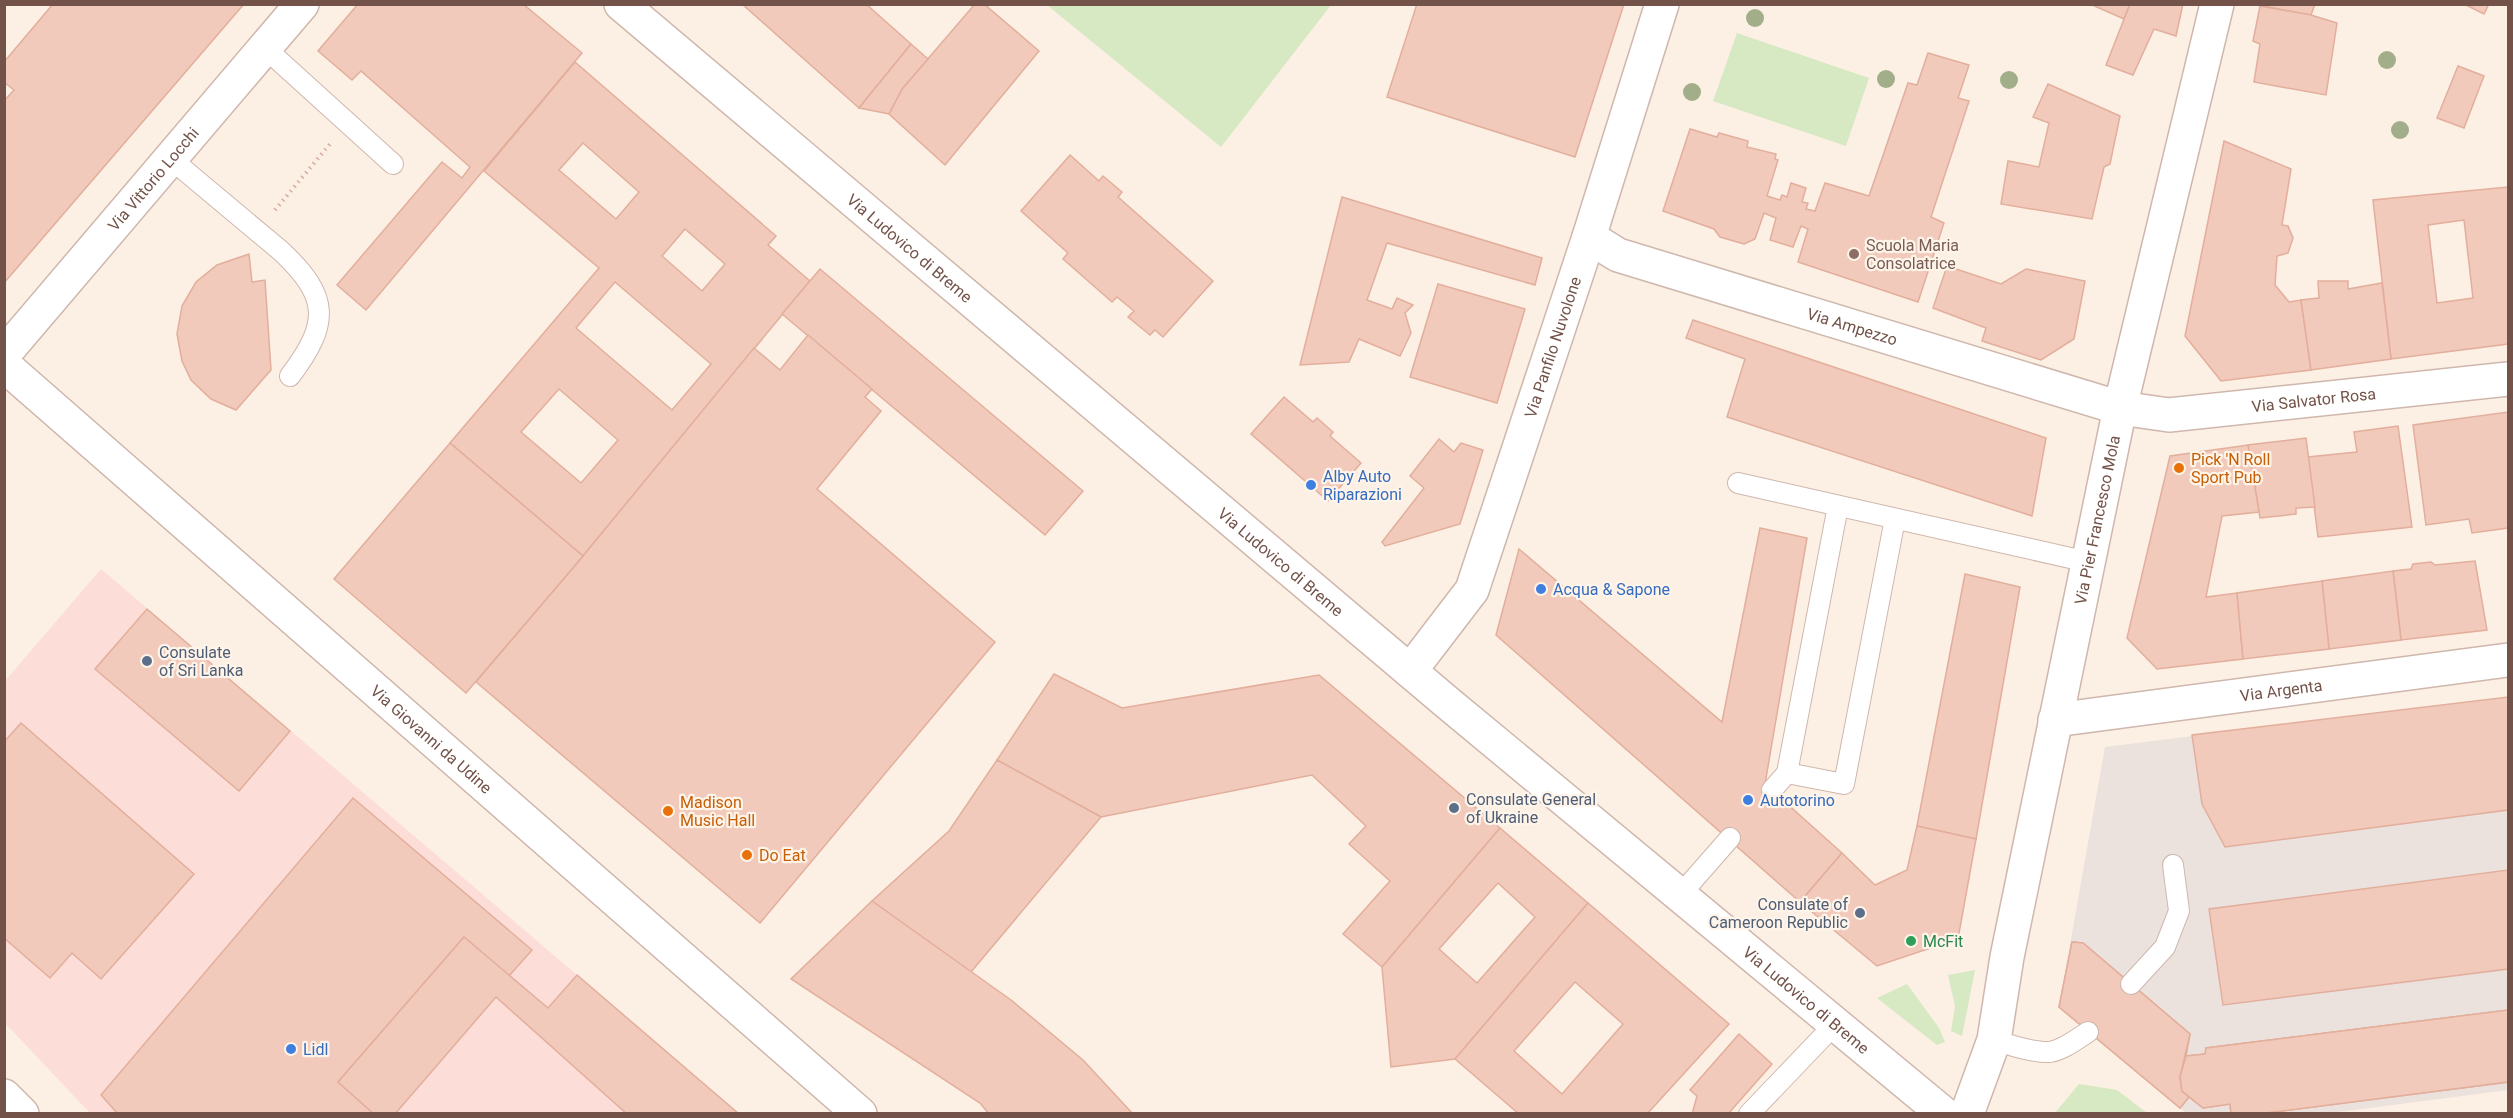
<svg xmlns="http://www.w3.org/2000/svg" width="2513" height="1118" font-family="Roboto,sans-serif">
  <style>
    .commercial { fill: #fcddd7 }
    .industrial { fill: #ebe2de }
    .green { fill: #d7e9c2 }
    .building { fill: #f1cabb; stroke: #e3ae9c; stroke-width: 1.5; fill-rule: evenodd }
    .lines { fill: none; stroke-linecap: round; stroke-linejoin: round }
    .lane-casing { stroke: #cfb7ad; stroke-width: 22 }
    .street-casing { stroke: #cfb7ad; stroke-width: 36 }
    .path { stroke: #d6ad9e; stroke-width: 4; stroke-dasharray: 1.5 4.5; stroke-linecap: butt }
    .lane { stroke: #fff; stroke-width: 20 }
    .street { stroke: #fff; stroke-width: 33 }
    .tree { fill: #a2ae8a }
    .education-dot { fill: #8d6e63; stroke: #fff4e9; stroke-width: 2 }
    .food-dot { fill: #e8710a; stroke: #fff4e9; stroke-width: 2 }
    .shop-dot { fill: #3f7fe0; stroke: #fff4e9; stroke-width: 2 }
    .service-dot { fill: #5c6f8a; stroke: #fff4e9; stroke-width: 2 }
    .leisure-dot { fill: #2e9e5b; stroke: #fff4e9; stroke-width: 2 }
    .labels { text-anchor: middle; stroke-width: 4.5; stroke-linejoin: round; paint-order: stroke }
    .street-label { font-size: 16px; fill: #735349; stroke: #fff4e9 }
    .education-label { font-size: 16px; fill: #785e54; stroke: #fff4e9; text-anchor: start }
    .food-label { font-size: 16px; fill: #c56008; stroke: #fff4e9; text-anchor: start }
    .shop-label { font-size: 16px; fill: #366cbe; stroke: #fff4e9; text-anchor: start }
    .service-label { font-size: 16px; fill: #4e5e75; stroke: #fff4e9; text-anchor: start }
    .leisure-label { font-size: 16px; fill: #27864d; stroke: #fff4e9; text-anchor: start }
  </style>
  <rect width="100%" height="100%" fill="#fcefe3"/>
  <polygon class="commercial" points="101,569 577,975 739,1113 90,1113 5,1023 5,681"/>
  <polygon class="industrial" points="2508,697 2508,1090 2331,1113 2186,1113 2059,1007 2105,747"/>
  <g class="green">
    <polygon points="1047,5 1331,5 1221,147"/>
    <polygon points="1737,33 1869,78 1846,146 1713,101"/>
    <polygon points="1975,970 1962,1036 1951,1031 1955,1006 1948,975"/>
    <polygon points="1907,984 1939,1028 1945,1042 1937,1045 1877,998"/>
    <polygon points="2079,1084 2117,1090 2147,1113 2055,1113"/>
  </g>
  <g class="building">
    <polygon points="53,4 244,4 4,283 4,101 14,90 4,82 4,62"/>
    <polygon points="358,4 523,4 582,53 366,310 337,285 442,162 462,178 470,167 361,71 352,80 318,51"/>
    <polygon points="742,4 866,4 911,44 859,108"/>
    <polygon points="975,4 984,4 1039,51 945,165 889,114 902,89"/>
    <polygon points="1417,4 1624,4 1575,157 1387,97"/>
    <polygon points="2090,4 2130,4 2124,19"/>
    <polygon points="2130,4 2183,4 2176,36 2154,29 2133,75 2106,65"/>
    <polygon points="2251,4 2315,4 2311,15"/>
    <polygon points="2464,4 2489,4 2484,14"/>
    <polygon points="2260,6 2311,15 2337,23 2326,95 2254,82 2260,44 2253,41"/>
    <polygon points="911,44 928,59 902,89 889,114 859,108"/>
    <polygon points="1928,53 1969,65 1958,98 1969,101 1931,217 1944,223 1918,302 1798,262 1808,229 1801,226 1793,247 1770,240 1776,218 1764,213 1755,239 1744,244 1720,237 1714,229 1663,211 1690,129 1717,137 1719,133 1748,141 1747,147 1776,154 1775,159 1778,160 1767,196 1780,200 1782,195 1787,197 1791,183 1806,188 1802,202 1808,203 1806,209 1815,211 1825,183 1869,196 1908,83 1917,85"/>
    <path d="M575 62 776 236 768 245 810 281 583 556 450 443 599 268 484 171ZM583 143 639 192 616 219 559 170ZM685 229 725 264 702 291 662 256ZM615 282 711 364 672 410 576 328ZM559 389 618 440 581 483 521 432Z"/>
    <polygon points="2458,66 2484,76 2464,128 2437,118"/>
    <polygon points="2048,84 2120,116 2110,164 2104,167 2092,219 2001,204 2008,161 2039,167 2049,123 2033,117"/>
    <polygon points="2224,141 2291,169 2282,225 2288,226 2293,238 2288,253 2277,256 2275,285 2289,302 2301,300 2311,370 2221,381 2185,336"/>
    <polygon points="1070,155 1099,181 1103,176 1122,192 1118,197 1213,281 1163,337 1155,330 1150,335 1128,317 1134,311 1117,297 1112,302 1063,259 1068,253 1021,211"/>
    <path d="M2508 187V344L2391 359 2373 200ZM2464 220 2473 298 2437 303 2428 225Z"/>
    <polygon points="1342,197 1542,258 1535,285 1387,243 1367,300 1392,309 1397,298 1413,305 1405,313 1411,333 1400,356 1359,339 1349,362 1300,365"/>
    <polygon points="249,254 252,282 265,280 271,370 236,410 211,399 191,380 182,361 177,334 182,306 196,282 217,265"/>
    <polygon points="1947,266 2001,284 2026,269 2085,281 2074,339 2041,360 1982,341 1986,328 1933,308"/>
    <polygon points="820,269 1083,491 1045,535 782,314"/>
    <polygon points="2318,281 2348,281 2348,289 2382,283 2391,359 2311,370 2301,300 2319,298"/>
    <polygon points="1438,284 1525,309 1497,403 1410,377"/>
    <polygon points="1693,320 2046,438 2032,516 1727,417 1745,359 1686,338"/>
    <polygon points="808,335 872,389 865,397 881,411 817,489 995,642 760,923 476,682 583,556 754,348 780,370"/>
    <polygon points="1284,397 1313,422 1317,418 1333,432 1330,436 1361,463 1328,501 1251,434"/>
    <polygon points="2508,412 2508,528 2472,533 2469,519 2426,525 2413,425"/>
    <polygon points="2398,426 2412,527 2318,537 2308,457 2357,452 2354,432"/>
    <polygon points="2306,438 2315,507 2296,508 2296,514 2260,518 2248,445"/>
    <polygon points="1439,439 1454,452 1461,443 1483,450 1460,524 1385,546 1382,542 1424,488 1410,476"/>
    <polygon points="450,443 583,556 466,693 334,579"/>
    <polygon points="2248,445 2259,512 2222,516 2206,597 2237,593 2243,659 2157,669 2127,638 2170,456"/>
    <polygon points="1760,528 1807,538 1765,784 1842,853 1800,902 1496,635 1519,549 1722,722"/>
    <polygon points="2475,561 2487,630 2401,640 2393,571 2411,569 2413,564 2431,562 2435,565"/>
    <polygon points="2393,571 2401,640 2329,649 2322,581"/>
    <polygon points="1965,574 2020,587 1976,839 1917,826"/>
    <polygon points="2322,581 2329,649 2243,659 2237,593"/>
    <polygon points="147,609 290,731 239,791 95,669"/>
    <polygon points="1054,674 1122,708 1319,675 1500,828 1382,967 1343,934 1390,881 1349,844 1366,826 1312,775 1101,817 997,760"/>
    <polygon points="2508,697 2508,810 2225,847 2202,804 2192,735"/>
    <polygon points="21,723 194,874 101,979 72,953 50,978 4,938 4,742"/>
    <polygon points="997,760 1101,817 971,972 872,901 949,831"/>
    <polygon points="353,798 532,950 509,976 464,937 338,1082 374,1114 118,1114 101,1095"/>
    <polygon points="1917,826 1976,839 1958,939 1877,966 1800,902 1842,853 1875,885 1907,870"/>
    <path d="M1500 828 1588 903 1455 1059 1391 1067 1382 967ZM1498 883 1535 917 1477 983 1439 949Z"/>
    <polygon points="2508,870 2508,969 2223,1005 2209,909"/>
    <polygon points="872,901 1011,1000 1083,1060 1133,1114 989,1114 980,1103 791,979"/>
    <path d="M1588 903 1729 1024 1647 1114H1519L1455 1059ZM1575 982 1623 1024 1562 1094 1514 1051Z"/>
    <polygon points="464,937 548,1008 577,975 739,1114 627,1114 496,997 395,1114 374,1114 338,1082"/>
    <polygon points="2072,942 2083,943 2190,1034 2186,1056 2205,1054 2206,1048 2508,1010 2508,1082 2258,1114 2231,1114 2230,1104 2203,1108 2189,1097 2180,1108 2059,1007"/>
    <polygon points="2072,942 2083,943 2190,1034 2180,1077 2182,1091 2189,1097 2180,1108 2059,1007"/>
    <polygon points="2508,1010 2508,1082 2258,1114 2231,1114 2230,1104 2203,1108 2182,1091 2180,1077 2186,1056 2205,1054 2206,1048"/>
    <polygon points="1739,1034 1772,1064 1728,1114 1692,1114 1697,1096 1690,1090"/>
  </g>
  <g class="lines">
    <g class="lane-casing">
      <g id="lane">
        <polyline points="265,48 393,164"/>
        <path d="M171 159 281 251C330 297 330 323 290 376"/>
        <polyline points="1738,483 2088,562"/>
        <polyline points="1838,506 1787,773 1844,784 1895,519"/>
        <polyline points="1772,790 1787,773"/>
        <polyline points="1680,895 1730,838"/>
        <polyline points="2131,984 2165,947 2179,911 2173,865"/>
        <path d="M1994 1040C2009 1045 2035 1053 2050 1052 2063 1050 2077 1039 2088 1032"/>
        <polyline points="1749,1114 1835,1024"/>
      </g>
    </g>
    <g class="street-casing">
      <g id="street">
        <path id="s1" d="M621 4 1449 704 1944 1114"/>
        <path id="s2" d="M1589 237 1618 255 2120 408 2169 415 2508 379"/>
        <path id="s3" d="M4 354 302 4"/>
        <path id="s4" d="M4 365 860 1114"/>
        <path id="s5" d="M1410 671 1472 590 1589 237 1662 4"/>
        <path id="s6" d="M2055 720 2508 660"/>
        <polyline points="4,1096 22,1114"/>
        <path id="s7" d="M1967 1114 1994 1040 2007 957 2120 408 2217 4"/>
      </g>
    </g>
    <polyline class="path" points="275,210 330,144"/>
    <use href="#lane" class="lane"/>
    <use href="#street" class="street"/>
  </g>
  <g class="tree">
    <circle cx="1755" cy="18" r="9"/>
    <circle cx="2387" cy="60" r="9"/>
    <circle cx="1886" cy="79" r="9"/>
    <circle cx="2009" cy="80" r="9"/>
    <circle cx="1692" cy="92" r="9"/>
    <circle cx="2400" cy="130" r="9"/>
  </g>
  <circle class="education-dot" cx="1854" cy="254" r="6"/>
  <g class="food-dot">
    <circle cx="2179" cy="468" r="6"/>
    <circle cx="668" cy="811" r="6"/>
    <circle cx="747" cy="855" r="6"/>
  </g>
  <g class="shop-dot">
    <circle cx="1311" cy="485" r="6"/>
    <circle cx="1541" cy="589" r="6"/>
    <circle cx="1748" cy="800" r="6"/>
    <circle cx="291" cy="1049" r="6"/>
  </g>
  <g class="service-dot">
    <circle cx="147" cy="661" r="6"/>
    <circle cx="1454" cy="808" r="6"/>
    <circle cx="1860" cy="913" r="6"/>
  </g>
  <circle class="leisure-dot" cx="1911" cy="941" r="6"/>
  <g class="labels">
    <g class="street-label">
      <text dy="6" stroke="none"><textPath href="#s3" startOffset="230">Via Vittorio Locchi</textPath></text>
      <text dy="6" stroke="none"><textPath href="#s1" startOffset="378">Via Ludovico di Breme</textPath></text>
      <text dy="6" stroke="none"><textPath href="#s2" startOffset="279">Via Ampezzo</textPath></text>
      <text dy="6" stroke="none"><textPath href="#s5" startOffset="358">Via Panfilo Nuvolone</textPath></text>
      <text dy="6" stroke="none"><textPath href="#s2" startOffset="754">Via Salvator Rosa</textPath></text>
      <text dy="6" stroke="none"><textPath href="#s7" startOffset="609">Via Pier Francesco Mola</textPath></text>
      <text dy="6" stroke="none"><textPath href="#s1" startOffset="864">Via Ludovico di Breme</textPath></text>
      <text dy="6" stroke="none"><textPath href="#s6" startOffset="228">Via Argenta</textPath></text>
      <text dy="6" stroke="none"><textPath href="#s4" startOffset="568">Via Giovanni da Udine</textPath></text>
      <text dy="6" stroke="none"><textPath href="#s1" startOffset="1548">Via Ludovico di Breme</textPath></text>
    </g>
    <g class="education-label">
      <text x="1866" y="251">Scuola Maria<tspan x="1866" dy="18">Consolatrice</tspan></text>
    </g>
    <g class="food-label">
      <text x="2191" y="465">Pick 'N Roll<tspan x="2191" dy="18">Sport Pub</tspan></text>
      <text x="680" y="808">Madison<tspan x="680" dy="18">Music Hall</tspan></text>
      <text x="759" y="861">Do Eat</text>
    </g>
    <g class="shop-label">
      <text x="1323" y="482">Alby Auto<tspan x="1323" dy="18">Riparazioni</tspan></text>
      <text x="1553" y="595">Acqua &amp; Sapone</text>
      <text x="1760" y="806">Autotorino</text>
      <text x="303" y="1055">Lidl</text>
    </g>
    <g class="service-label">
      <text x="159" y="658">Consulate<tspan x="159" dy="18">of Sri Lanka</tspan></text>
      <text x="1466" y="805">Consulate General<tspan x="1466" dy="18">of Ukraine</tspan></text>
      <text x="1848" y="910" text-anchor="end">Consulate of<tspan x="1848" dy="18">Cameroon Republic</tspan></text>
    </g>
    <g class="leisure-label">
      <text x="1923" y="947">McFit</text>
    </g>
  </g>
  <rect width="2513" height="1118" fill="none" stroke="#735349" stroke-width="12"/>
</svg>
